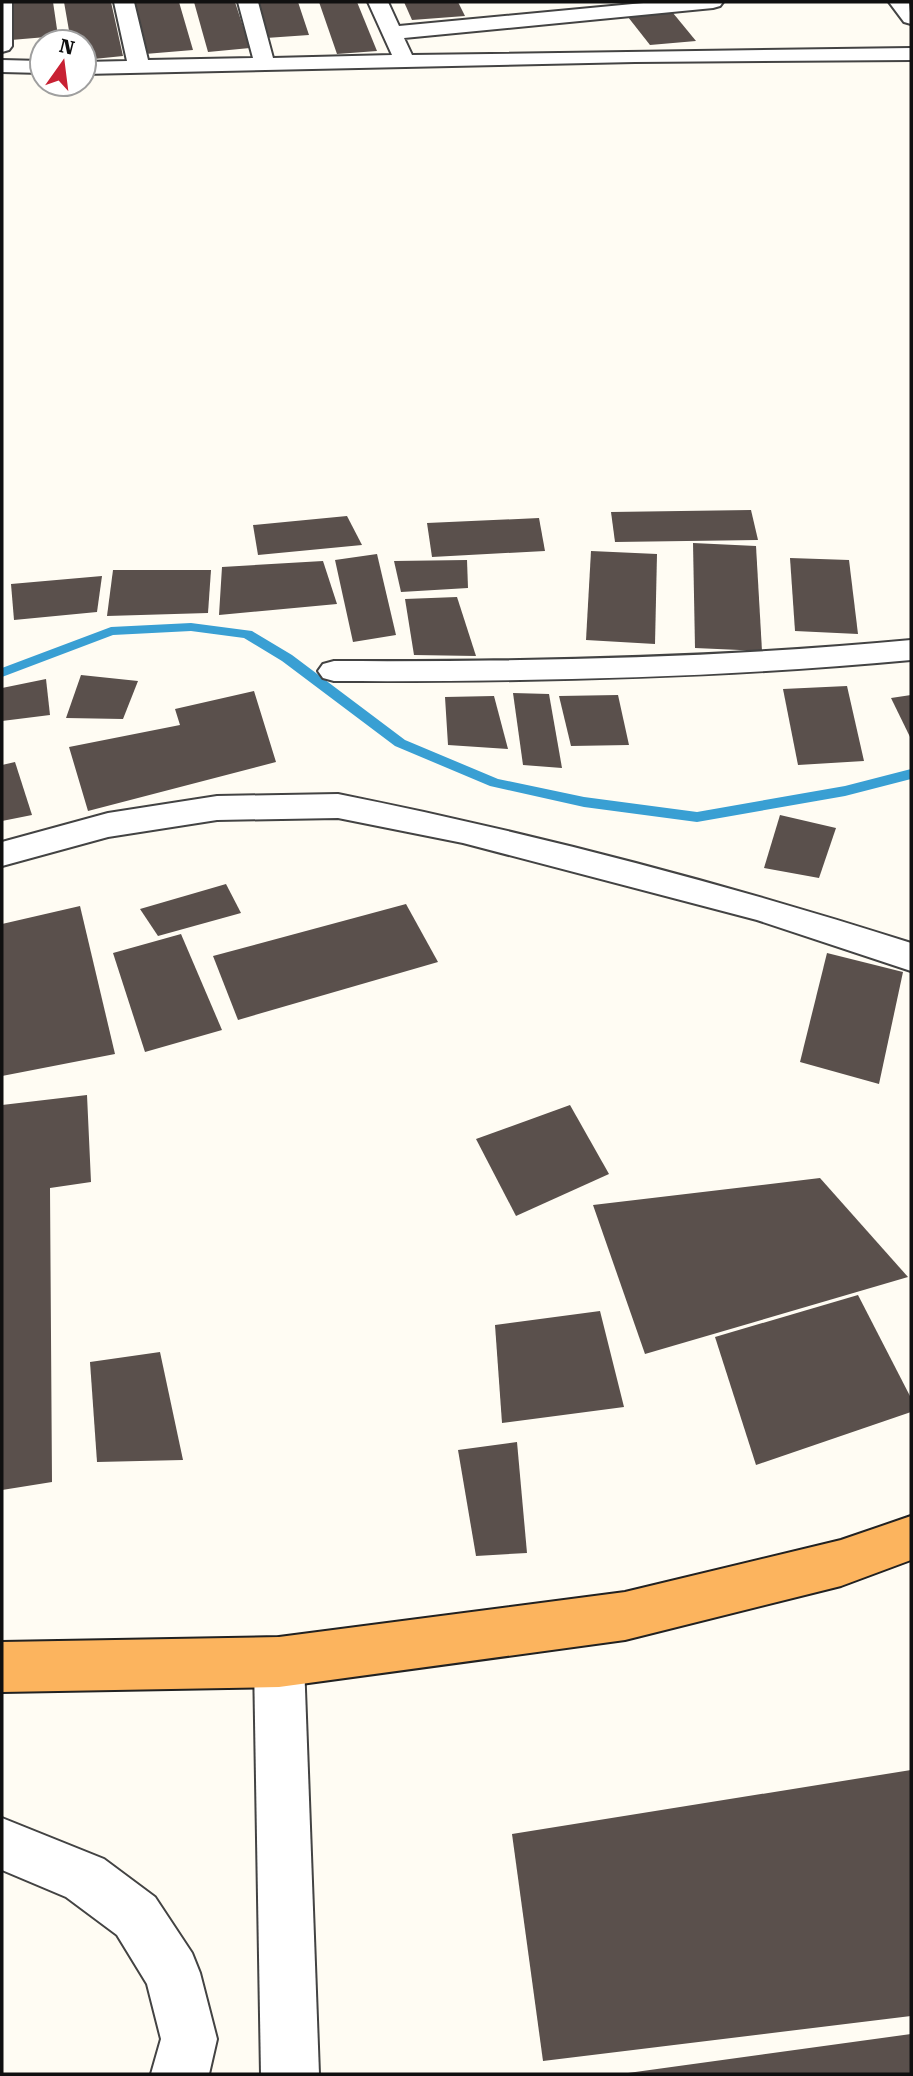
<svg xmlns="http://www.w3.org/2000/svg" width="913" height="2076" font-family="'Roboto Serif',serif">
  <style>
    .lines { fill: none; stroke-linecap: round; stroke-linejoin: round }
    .stream { fill: #399fd3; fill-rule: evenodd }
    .building { fill: #5a504c }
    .minor-casing { stroke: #434343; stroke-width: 4 }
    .trunk-casing { stroke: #212121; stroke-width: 4 }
    .minor { fill: #fff; fill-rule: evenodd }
    .trunk { fill: #fcb45e; fill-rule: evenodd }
  </style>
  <rect width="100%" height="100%" fill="#fffcf3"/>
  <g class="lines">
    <polygon class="stream" points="191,623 252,631 292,655 405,740 498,779 584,797 697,812 845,786 911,769 911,779 845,796 697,822 584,807 490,786 395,746 282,661 244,638 191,631 113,635 2,677 2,668 111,627"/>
  </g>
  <g class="building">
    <polygon points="7,2 53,2 58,36 11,40"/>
    <polygon points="64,2 111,2 123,56 84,60 84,42 71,42"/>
    <polygon points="133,2 179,2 193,50 145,54"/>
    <polygon points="194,2 235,2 250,48 208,52"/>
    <polygon points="255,2 298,2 309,35 266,38"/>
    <polygon points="319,2 357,2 377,51 337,54"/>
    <polygon points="404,2 458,2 465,16 412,20"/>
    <polygon points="673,13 696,41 650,45 628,17"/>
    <polygon points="751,510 758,540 615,542 611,512"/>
    <polygon points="347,516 362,545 258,555 253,525"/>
    <polygon points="539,518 545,551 432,557 427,523"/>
    <polygon points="693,543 756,546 762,651 695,648"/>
    <polygon points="591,551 657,554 655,644 586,640"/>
    <polygon points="377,554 396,635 353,642 335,560"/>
    <polygon points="790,558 849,560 858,634 795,631"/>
    <polygon points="467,560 468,588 401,592 394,561"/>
    <polygon points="323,561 337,604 219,615 222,567"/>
    <polygon points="113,570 211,570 208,613 107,616"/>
    <polygon points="102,576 97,612 14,620 11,584"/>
    <polygon points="457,597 476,656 414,655 405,599"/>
    <polygon points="81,675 138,681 123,719 66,718"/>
    <polygon points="46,679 50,715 2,721 2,688"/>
    <polygon points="847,686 864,761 798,765 783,689"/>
    <polygon points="254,691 276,762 88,811 69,747 180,725 175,709"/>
    <polygon points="513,693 549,694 562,768 523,765"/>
    <polygon points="618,695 629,745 571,746 559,696"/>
    <polygon points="911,695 911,739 891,698"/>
    <polygon points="494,696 508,749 448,745 445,697"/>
    <polygon points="15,762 32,815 2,821 2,765"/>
    <polygon points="780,815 836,828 819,878 764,868"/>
    <polygon points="226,884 241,913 158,936 140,909"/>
    <polygon points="406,904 438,962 238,1020 213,956"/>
    <polygon points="80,906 115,1054 2,1076 2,924"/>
    <polygon points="181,934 222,1030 145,1052 113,953"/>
    <polygon points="827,953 903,972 879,1084 800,1062"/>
    <polygon points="87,1095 91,1182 50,1188 52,1482 2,1490 2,1105"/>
    <polygon points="570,1105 609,1174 516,1216 476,1139"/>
    <polygon points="820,1178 908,1277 645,1354 593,1205"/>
    <polygon points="858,1295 911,1398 911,1412 756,1465 715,1337"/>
    <polygon points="600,1311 624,1407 502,1423 495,1325"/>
    <polygon points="160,1352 183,1460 97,1462 90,1362"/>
    <polygon points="517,1442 527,1553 476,1556 458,1450"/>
    <polygon points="911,1770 911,2016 543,2061 512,1834"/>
    <polygon points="911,2034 911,2074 628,2074 628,2073"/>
  </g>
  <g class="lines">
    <g class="minor-casing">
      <g id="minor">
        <polygon points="2,2 12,2 12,46 9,50 2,52"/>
        <polygon points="114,2 134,2 148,60 253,58 238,2 258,2 273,58 392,55 368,2 388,2 399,26 654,2 723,2 720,6 713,8 404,38 412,55 911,48 911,60 635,62 84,74 84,62 127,61"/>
        <polygon points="889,2 909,2 911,24 904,22"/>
        <polygon points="2,60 42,61 42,73 2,72"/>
        <path d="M911 640V660C719 678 527 682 334 681L323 678 318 671 323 664 334 661C527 662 719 658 911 640Z"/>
        <path d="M338 794C532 833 723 883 911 943V971L757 920 463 843 338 818 217 820 108 837 2 866V842L108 813 217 796Z"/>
        <polygon points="279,1637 297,1645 304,1662 319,2074 261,2074 254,1662 261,1645"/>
        <polygon points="2,1818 104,1859 155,1897 192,1953 200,1973 217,2039 209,2074 151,2074 161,2039 147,1984 117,1935 66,1897 2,1870"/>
      </g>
    </g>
    <g class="trunk-casing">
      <polygon id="trunk" points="911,1516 911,1560 841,1586 625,1640 279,1687 2,1692 2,1642 279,1637 625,1592 841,1540"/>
    </g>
    <use href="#minor" class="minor"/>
    <use href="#trunk" class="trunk"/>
  </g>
  <rect width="913" height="2076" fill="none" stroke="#101010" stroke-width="7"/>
  <g transform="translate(63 63) rotate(14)"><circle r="33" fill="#ffffff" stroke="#9f9f9f" stroke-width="2"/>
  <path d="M0-5L12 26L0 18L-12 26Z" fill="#c82133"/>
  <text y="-10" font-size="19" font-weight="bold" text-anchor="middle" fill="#101010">N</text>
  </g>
</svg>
